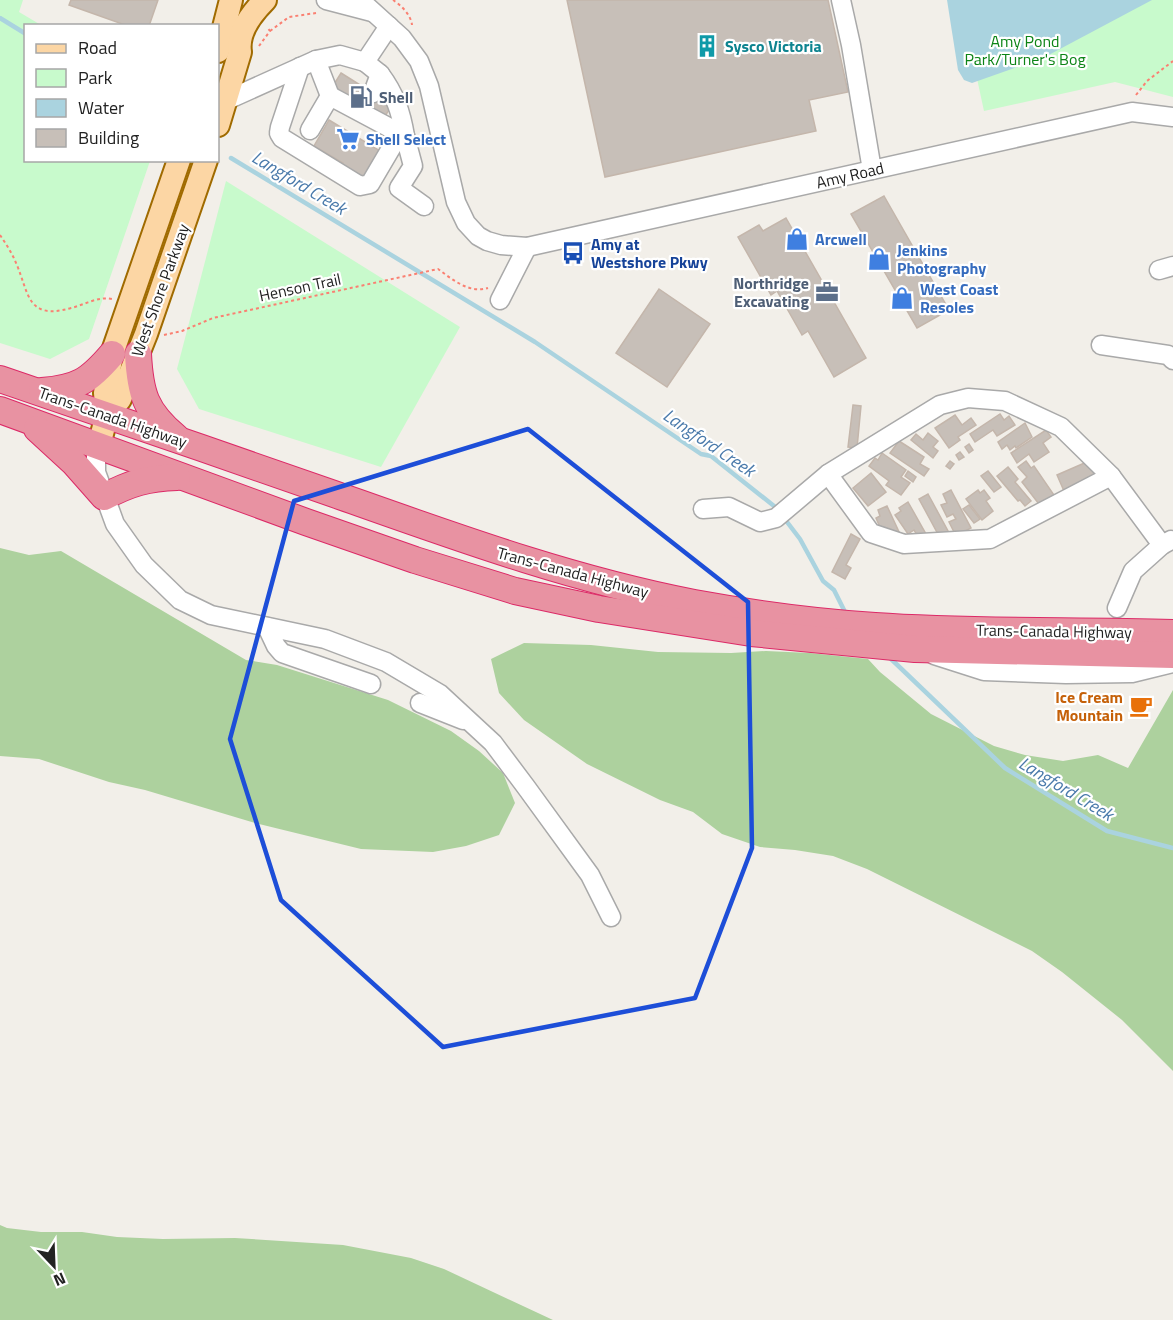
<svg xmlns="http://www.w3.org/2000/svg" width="1173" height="1320" font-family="'Titillium Web',sans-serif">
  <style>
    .forest { fill: #add19e }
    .park { fill: #c8facc }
    .water { fill: #aad3df }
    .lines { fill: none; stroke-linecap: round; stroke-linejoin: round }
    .stream { stroke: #aad3df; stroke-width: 4.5 }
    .building { fill: #c7bfb8; stroke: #c4b6ab; stroke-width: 1.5 }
    .minor-casing { stroke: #a9a9a9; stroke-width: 21 }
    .major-casing { stroke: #a06b00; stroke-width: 26 }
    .highway-casing { stroke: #dc2a67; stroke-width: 28 }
    .path { stroke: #fa8072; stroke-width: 2; stroke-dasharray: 3 3; stroke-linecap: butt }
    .minor { stroke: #fff; stroke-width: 18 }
    .major { stroke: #fcd6a4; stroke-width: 22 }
    .highway { stroke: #e892a2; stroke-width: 26 }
    .marked { fill: none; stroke: #1d4ed8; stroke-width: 4.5; stroke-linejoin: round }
    .labels { text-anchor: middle; stroke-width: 4.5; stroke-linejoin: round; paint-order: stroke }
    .park-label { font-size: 16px; fill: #0c8416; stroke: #fff }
    .culture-label { font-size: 16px; font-weight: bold; fill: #0d838f; stroke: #fff; text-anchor: start }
    .service-label { font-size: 16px; font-weight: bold; fill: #4e5e75; stroke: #fff; text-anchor: start }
    .shop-label { font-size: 16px; font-weight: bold; fill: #366cbe; stroke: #fff; text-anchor: start }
    .street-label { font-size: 16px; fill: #222; stroke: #fff }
    .transit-label { font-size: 16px; font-weight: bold; fill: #164399; stroke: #fff; text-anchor: start }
    .food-label { font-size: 16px; font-weight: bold; fill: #c56008; stroke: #fff; text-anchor: end }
    .water-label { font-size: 18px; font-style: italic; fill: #4a7aab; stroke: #fff }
  </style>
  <rect width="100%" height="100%" fill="#f2efe9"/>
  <g class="forest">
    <polygon points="0,548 29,555 61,551 246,660 277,665 388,700 451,731 479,751 503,773 515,803 499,835 466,846 433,852 361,849 255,823 145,790 109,782 39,759 0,756"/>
    <polygon points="524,643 591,645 658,652 731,653 766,651 810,653 868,659 880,672 931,714 994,746 1025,755 1063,761 1098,755 1128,768 1173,690 1173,1071 1122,1020 1062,972 1032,951 867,869 833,856 795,850 760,847 722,834 693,812 660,800 587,764 524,720 499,693 491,659"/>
    <polygon points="0,1225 7,1228 41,1232 82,1232 117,1237 163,1239 235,1238 343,1245 411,1258 444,1269 553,1320 0,1320"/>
  </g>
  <g class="park">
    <polygon points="0,0 23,0 19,12 41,25 26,26 26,160 150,161 89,339 50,359 0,343"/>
    <polygon points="960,0 1173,0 1173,97 1115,82 984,111"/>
    <polygon points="226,181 460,327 381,467 199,409 177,369"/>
  </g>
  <polygon class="water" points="947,0 1152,0 1043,58 972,83 964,80 958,70"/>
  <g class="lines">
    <g class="stream">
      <polyline points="0,18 26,34"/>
      <polyline points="231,158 535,342 701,454 711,456 774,506 779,511"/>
      <polyline points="784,518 800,539 823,581 834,590 847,616"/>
      <polyline points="889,657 1005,768 1107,831 1173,848"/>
    </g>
  </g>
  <g class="building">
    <polygon points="71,0 158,0 149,26 128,26 69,5"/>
    <polygon points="567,0 828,0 848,92 809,100 816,131 605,177"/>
    <polygon points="341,73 392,105 382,121 331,89"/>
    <polygon points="329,120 385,154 368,181 338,172 343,163 314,146"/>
    <polygon points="884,196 949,310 917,328 851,214"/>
    <polygon points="786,218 866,358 834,377 808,331 802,335 777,291 771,295 738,237 759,225 763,231"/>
    <polygon points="659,289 710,324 667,387 616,353"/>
    <polygon points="853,405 861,406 857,448 848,447"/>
    <polygon points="1000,414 1004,420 1009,416 1015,425 997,436 993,430 975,442 970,434"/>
    <polygon points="955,415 962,425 971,418 976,425 958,437 960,440 949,448 935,428"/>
    <polygon points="1025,423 1032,437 1016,448 1015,446 1010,450 1007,445 1002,449 998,442"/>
    <polygon points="1046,430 1051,437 1043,443 1049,452 1034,462 1029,454 1017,463 1011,453"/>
    <polygon points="928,433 938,441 933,447 938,451 933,458 911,440 916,434 923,440"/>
    <polygon points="899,441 924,457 920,464 929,469 924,476 890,453"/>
    <polygon points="969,444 973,450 969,453 965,447"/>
    <polygon points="960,452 964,457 959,460 956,455"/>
    <polygon points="882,453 906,470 901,477 910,483 901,495 886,485 889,481 869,466 875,458 878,460"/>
    <polygon points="950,461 954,464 950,469 946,466"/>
    <polygon points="1026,461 1031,468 1034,466 1056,498 1042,508 1022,482 1027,477 1018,467"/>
    <polygon points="1089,461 1096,476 1064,491 1057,475"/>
    <polygon points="1008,467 1018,479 1015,482 1031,501 1025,506 1020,500 1018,501 997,476"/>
    <polygon points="908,471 916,477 913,482 905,476"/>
    <polygon points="988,471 1001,487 994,492 981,476"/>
    <polygon points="871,473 886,492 868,506 853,488"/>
    <polygon points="951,490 971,528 956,536 949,522 956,519 953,514 947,517 941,505 947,503 943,494"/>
    <polygon points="978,490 980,493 984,490 990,498 986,501 993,511 982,520 966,499"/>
    <polygon points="928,494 948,531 939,536 919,499"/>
    <polygon points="908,502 926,534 919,538 914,530 908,534 895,515 901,511 899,508"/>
    <polygon points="969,505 980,519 974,523 963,509"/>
    <polygon points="887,506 900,534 883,534 876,518 880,516 878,510"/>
    <polygon points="851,534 860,539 846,565 851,568 845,579 832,572"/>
  </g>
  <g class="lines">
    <g class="minor-casing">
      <g id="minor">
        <polyline points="326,0 372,12"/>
        <polyline points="360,0 402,38 419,61 429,86 456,202 466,223 478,236 487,241 501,245 527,247 1132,112 1173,117"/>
        <polyline points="841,0 851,45 872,170"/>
        <polyline points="316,60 330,96"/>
        <polyline points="300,67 280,127 279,133 282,138 360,186 370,184 400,133"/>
        <path d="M380 74C395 94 401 112 405 136"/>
        <polyline points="373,93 380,74 365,62 389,26"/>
        <polyline points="225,101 316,60 340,55 365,62"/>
        <polyline points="310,130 330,96 405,136 413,166 399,188 424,206"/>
        <polyline points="1159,270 1173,266"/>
        <polyline points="500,300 527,247"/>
        <polyline points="1101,345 1168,355 1173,360"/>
        <polyline points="99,445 96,455 96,472 115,524 144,565 180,600 211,615 325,639 386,662 440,694 493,743 526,787 590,875 611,917"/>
        <polyline points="828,474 871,533 904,544 990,539 1111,476"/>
        <polyline points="703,509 729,507 760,522 776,518 828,474 940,405 968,398 1005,401 1061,427 1111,476 1162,545"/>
        <polyline points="1117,608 1133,571 1162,545 1171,540"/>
        <polyline points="267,627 276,646 282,653 371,684"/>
        <polyline points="934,655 984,671 1066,674 1132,673 1173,663"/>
        <polyline points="420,703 463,720"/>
      </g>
    </g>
    <g class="major-casing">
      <g id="major">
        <polyline points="218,51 231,0"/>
        <path d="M218 125 240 52C237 32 251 14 265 0"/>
        <polyline points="107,415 120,399 146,334 206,160"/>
        <polyline points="99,445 107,415 105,393 112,354 179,160"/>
      </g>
    </g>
    <g class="highway-casing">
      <g id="highway">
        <path d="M138 354C140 393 145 411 176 437"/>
        <path d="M0 379C111 417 223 455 334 494 453 536 570 579 694 603 754 614 815 622 875 626 974 633 1074 630 1173 633"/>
        <path d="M42 391C78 388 89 381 112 354"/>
        <polyline points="0,410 306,522 415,560 515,591 599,609 751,633 915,649 1173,655"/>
        <path d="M37 429 74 463 104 497C130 483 148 478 177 477"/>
      </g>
    </g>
    <g class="path">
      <path d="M393 0C401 5 411 15 412 25"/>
      <polyline points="270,31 289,17 316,13"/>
      <polyline points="259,46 270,31 267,27"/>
      <polyline points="1136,95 1147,81 1173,61"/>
      <path d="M0 235C6 244 12 253 16 263 29 292 26 321 71 308 84 305 98 296 112 299"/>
      <path d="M164 335 182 331 213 318 438 269C452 279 469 294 488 288"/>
    </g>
    <use href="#minor" class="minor"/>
    <use href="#major" class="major"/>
    <use href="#highway" class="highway"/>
  </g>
  <path class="marked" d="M528 429 748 602 752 848 695 998 443 1047 281 900 230 739 294 501Z"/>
  <defs>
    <g id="building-bare" transform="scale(1.8)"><path d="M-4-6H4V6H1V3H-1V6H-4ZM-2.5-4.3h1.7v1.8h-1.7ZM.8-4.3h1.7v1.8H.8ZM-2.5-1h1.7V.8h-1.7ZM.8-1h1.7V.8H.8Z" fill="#0f9aa8" stroke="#fff" stroke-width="2.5" paint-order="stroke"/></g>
    <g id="fuel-bare" transform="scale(1.8)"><path d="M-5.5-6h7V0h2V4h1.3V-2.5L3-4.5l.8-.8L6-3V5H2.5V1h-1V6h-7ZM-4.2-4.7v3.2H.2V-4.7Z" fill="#5c6f8a" stroke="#fff" stroke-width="2.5" paint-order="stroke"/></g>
    <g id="supermarket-bare" transform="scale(1.8)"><path d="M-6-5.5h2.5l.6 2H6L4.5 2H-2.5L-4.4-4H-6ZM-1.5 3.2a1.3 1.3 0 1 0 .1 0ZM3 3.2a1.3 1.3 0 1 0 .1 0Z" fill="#3f7fe0" stroke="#fff" stroke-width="2.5" paint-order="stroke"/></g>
    <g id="shop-bare" transform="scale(1.8)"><path d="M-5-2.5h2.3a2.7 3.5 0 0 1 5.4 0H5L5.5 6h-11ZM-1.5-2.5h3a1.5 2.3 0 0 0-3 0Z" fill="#3f7fe0" stroke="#fff" stroke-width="2.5" paint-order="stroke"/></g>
    <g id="bus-bare" transform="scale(1.8)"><path d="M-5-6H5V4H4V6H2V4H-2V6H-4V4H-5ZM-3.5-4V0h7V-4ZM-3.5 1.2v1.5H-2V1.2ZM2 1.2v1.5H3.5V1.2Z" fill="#1a4fb4" stroke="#fff" stroke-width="2.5" paint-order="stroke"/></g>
    <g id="office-bare" transform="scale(1.8)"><path d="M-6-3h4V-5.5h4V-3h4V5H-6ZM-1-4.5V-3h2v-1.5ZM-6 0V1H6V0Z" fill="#5c6f8a" stroke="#fff" stroke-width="2.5" paint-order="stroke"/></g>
    <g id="cafe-bare" transform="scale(1.8)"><path d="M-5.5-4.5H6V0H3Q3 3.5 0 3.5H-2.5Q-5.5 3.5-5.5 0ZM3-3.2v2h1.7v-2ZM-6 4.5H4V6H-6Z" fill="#e8710a" stroke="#fff" stroke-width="2.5" paint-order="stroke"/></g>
  </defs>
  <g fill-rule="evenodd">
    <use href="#building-bare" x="707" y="46"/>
    <use href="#fuel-bare" x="361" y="97"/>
    <use href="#supermarket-bare" x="348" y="139"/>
    <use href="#shop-bare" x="797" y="239"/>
    <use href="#bus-bare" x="573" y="253"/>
    <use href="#shop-bare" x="879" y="259"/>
    <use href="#office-bare" x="827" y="292"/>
    <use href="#shop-bare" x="902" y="298"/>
    <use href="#cafe-bare" x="1141" y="706"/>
  </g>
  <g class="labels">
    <g class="park-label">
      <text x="1025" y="47">Amy Pond<tspan x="1025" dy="18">Park/Turner's Bog</tspan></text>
    </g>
    <g class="culture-label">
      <text x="725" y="52">Sysco Victoria</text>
    </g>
    <g class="service-label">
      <text x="379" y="103">Shell</text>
      <text x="809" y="289" text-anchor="end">Northridge<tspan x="809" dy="18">Excavating</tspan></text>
    </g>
    <g class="shop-label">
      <text x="366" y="145">Shell Select</text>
      <text x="815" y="245">Arcwell</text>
      <text x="897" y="256">Jenkins<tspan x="897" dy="18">Photography</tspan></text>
      <text x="920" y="295">West Coast<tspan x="920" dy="18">Resoles</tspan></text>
    </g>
    <g class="street-label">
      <text transform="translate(850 175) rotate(-13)" y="6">Amy Road</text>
      <text transform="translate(300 287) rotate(-12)" y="6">Henson Trail</text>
      <text transform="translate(160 290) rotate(-70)" y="6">West Shore Parkway</text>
      <text transform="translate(113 417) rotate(19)" y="6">Trans-Canada Highway</text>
      <text transform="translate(573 572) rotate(15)" y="6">Trans-Canada Highway</text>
      <text transform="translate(1054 631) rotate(1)" y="6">Trans-Canada Highway</text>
    </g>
    <g class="transit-label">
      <text x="591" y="250">Amy at<tspan x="591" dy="18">Westshore Pkwy</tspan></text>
    </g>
    <g class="food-label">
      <text x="1123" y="703">Ice Cream<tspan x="1123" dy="18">Mountain</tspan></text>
    </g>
    <g class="water-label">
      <text transform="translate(299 183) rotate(31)" y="6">Langford Creek</text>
      <text transform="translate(709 443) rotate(34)" y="6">Langford Creek</text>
      <text transform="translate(1066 789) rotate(31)" y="6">Langford Creek</text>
    </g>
  </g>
  <rect x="24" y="24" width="195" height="138" fill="#ffffff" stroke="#a7a7a7" stroke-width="1.5"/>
  <rect x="36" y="44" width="30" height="9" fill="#fcd6a4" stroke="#a7a7a7" stroke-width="1.5"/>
  <text x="78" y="54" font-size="18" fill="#222222">Road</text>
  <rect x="36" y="69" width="30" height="18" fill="#c8facc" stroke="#a7a7a7" stroke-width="1.5"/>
  <text x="78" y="84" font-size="18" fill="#222222">Park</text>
  <rect x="36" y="99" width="30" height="18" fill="#aad3df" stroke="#a7a7a7" stroke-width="1.5"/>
  <text x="78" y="114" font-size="18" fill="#222222">Water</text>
  <rect x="36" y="129" width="30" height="18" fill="#c7bfb8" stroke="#a7a7a7" stroke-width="1.5"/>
  <text x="78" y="144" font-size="18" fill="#222222">Building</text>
  <g transform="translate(54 1266) rotate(157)" stroke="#ffffff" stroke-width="4.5" paint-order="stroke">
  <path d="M0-4.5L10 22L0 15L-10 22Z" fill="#222222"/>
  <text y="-9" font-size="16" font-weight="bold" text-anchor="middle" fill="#222222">N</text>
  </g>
</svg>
